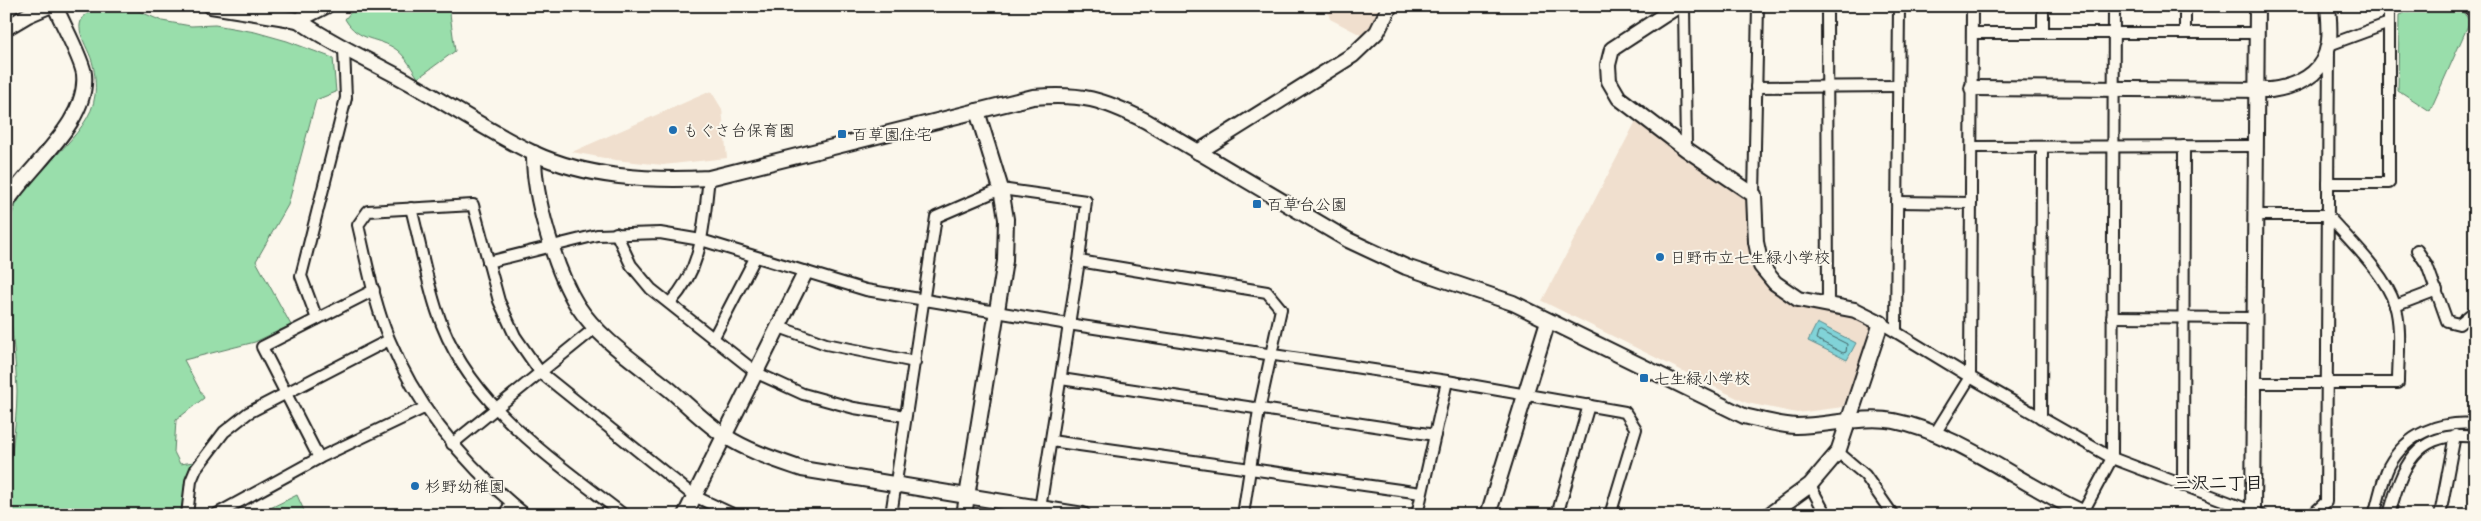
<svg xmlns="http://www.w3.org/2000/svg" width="2481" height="521" font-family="'Gochi Hand','Klee One',sans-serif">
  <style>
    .built { fill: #f0dfce }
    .green { fill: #99deab; stroke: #5a7d64 }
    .water { fill: #81d3d8; stroke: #598a8d }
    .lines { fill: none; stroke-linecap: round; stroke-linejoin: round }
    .shore { stroke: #446567; stroke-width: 1 }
    .street-casing { stroke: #1c1c1c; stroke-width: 14 }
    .secondary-casing { stroke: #1c1c1c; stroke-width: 18 }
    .street { stroke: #fbf7ec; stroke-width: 10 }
    .secondary { stroke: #fbf7ec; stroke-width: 14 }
    .poi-dot { fill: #1f6fb2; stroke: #fbf7ec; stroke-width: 2 }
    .labels { text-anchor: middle; stroke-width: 4; stroke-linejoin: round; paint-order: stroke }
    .poi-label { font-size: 16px; fill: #1c1c1c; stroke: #fbf7ec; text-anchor: start }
    .neighbourhood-label { font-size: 18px; font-weight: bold; fill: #1c1c1c; stroke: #fbf7ec }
  </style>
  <rect width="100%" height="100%" fill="#fbf7ec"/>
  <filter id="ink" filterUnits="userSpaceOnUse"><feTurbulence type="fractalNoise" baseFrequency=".02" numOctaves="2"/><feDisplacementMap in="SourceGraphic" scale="10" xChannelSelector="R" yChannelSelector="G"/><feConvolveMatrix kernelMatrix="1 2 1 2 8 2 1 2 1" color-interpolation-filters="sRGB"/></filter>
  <g filter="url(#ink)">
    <g class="built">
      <polygon points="1326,6 1381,6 1372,25 1361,35 1330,19"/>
      <polygon points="711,91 722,109 727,158 663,165 615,160 572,152"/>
      <polygon points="1637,119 1748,197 1771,289 1854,315 1871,324 1872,333 1843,407 1797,413 1747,403 1542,301"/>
    </g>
    <g class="green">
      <path d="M356 6H449L455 51 418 78C412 69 406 57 397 50 378 36 359 43 345 19Z"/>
      <polygon points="2422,6 2458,6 2470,21 2430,111 2398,90 2399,15"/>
      <path d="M94 10H136L162 21 191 26 215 25 255 32 287 41 333 58 336 92 316 100 288 205 256 261 291 325 255 342 184 360 204 398 176 420 174 452 180 464 194 462 187 481 180 515H6C6 474 17 434 17 391 15 333 0 271 12 214 26 172 91 137 95 95 96 86 95 73 93 65 89 45 65 22 94 10Z"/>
      <polygon points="297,495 306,515 256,515"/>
    </g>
    <polygon class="water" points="1817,323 1856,343 1847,360 1808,341"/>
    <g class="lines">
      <polygon class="shore" points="1821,331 1847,344 1846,352 1843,353 1816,339 1818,332"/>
      <g class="street-casing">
        <g id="street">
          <polyline points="1684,6 1686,149"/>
          <polyline points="1827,6 1828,305"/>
          <polyline points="1973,33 2257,33"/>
          <polyline points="2043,33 2043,6"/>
          <polyline points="2185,33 2185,6"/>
          <polyline points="1756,87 1898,86"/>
          <polyline points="1972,147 2255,146"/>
          <polyline points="2328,183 2389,183 2389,6"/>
          <polyline points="1754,195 1758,6"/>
          <polyline points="1897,202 1971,203"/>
          <path d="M411 208C420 242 426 278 437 311 466 403 552 459 624 515"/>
          <polyline points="616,233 631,265 651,289 757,373 803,394 854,408 905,416"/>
          <polyline points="2417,250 2427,265 2447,321 2459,324 2475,311"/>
          <polyline points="488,262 597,235 660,233 701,240 866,290 1068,324 1447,381 1625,412 1636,429 1610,515"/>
          <path d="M670 303C704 266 703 226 709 178"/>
          <polyline points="2395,306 2437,290"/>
          <polyline points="2112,317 2254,318"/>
          <polyline points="317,319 301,276 346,98 344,49"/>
          <polyline points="1881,323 1970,377 2112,458 2262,515"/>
          <polyline points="779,327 826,344 915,362"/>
          <polyline points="1896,331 1899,6"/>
          <polyline points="713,339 755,258"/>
          <polyline points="1061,379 1435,435"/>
          <path d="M2255 383H2398C2398 358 2402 328 2395 305 2385 273 2349 240 2327 215H2255"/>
          <polyline points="2041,418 2042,147"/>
          <polyline points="1936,432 1970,377 1972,6"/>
          <polyline points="1051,441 1421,493"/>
          <polyline points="452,444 595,328"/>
          <polyline points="1838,452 1865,475 1893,515"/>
          <polyline points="319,458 262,347 374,290"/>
          <polyline points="1810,485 1826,515"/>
          <polyline points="2183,486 2184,146"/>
          <polyline points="2083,512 2112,458 2114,6"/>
          <polyline points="187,515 191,481 196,469 224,432 248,413 389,340"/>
          <polyline points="215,515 319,458 424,408"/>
          <polyline points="504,515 511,503"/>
          <path d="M526 515C468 468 418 409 389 339 374 303 367 263 358 225L368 211 473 205 499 301 515 336 540 372 694 496 735 515"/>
          <polyline points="891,515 936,217 1001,189 1086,201 1079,261 1267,292 1281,309 1259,410 1243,515"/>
          <polyline points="1039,515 1079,261"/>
          <polyline points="1417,515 1447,381"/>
          <polyline points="1557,515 1589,405"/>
          <polyline points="2312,515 2326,502 2329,45 2389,23"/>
          <path d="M2374 515C2379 499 2382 480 2389 466 2407 433 2439 421 2475 424"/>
          <path d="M2389 515C2402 467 2415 429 2475 437"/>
          <polyline points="2440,515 2455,435"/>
        </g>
      </g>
      <g class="secondary-casing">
        <g id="secondary">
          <polyline points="211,6 298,20 326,6"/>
          <polyline points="1678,6 1612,49 1608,65 1609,81 1619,98 1686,149 1754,195 1756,242 1761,266 1775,283 1798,299 1855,310 1881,323 1838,452 1810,485 1769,515"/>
          <polyline points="2470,6 2475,11"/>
          <path d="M298 20C333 45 373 62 410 83 451 106 491 133 533 153 587 178 650 181 709 178L1033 97C1082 93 1102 99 1146 121L1348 240 1406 267 1513 303 1744 416C1761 420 1778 425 1796 426 1827 426 1864 415 1894 421 1961 434 2025 488 2089 515"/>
          <polyline points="6,28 28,15 49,6"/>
          <path d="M1972 88 2271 90C2298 86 2323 75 2328 46 2331 34 2329 19 2328 6"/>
          <polyline points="1198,152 1353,55 1377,32 1390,6"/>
          <path d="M534 153C533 194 555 270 577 305 599 339 638 364 669 389 688 405 705 423 725 436 748 451 776 460 802 469L1083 515"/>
          <path d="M6 203C30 165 89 122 84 74 82 59 62 23 55 6"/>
          <polyline points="685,515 805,273"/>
          <polyline points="964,515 1005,261 1006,219 1001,189 977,111"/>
          <polyline points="1488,515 1548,321"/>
          <polyline points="2253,515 2257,6"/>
        </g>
      </g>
      <use href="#street" class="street"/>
      <use href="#secondary" class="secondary"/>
    </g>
  </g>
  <g class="poi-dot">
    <circle cx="673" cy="130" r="5"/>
    <rect x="837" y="129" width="10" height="10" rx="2.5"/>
    <rect x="1252" y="199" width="10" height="10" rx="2.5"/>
    <circle cx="1660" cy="257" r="5"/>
    <rect x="1639" y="373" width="10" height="10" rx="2.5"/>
    <circle cx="415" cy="486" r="5"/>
  </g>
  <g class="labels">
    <g class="poi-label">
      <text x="683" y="136">もぐさ台保育園</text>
      <text x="852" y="140">百草園住宅</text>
      <text x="1267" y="210">百草台公園</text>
      <text x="1670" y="263">日野市立七生緑小学校</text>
      <text x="1654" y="384">七生緑小学校</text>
      <text x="425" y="492">杉野幼稚園</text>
    </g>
    <g class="neighbourhood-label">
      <text x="2218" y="489">三沢二丁目</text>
    </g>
  </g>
  <rect width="2481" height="521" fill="none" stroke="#fbf7ec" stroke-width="25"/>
  <rect x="12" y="12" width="2456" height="496" fill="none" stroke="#1c1c1c" stroke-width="2" filter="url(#ink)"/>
</svg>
